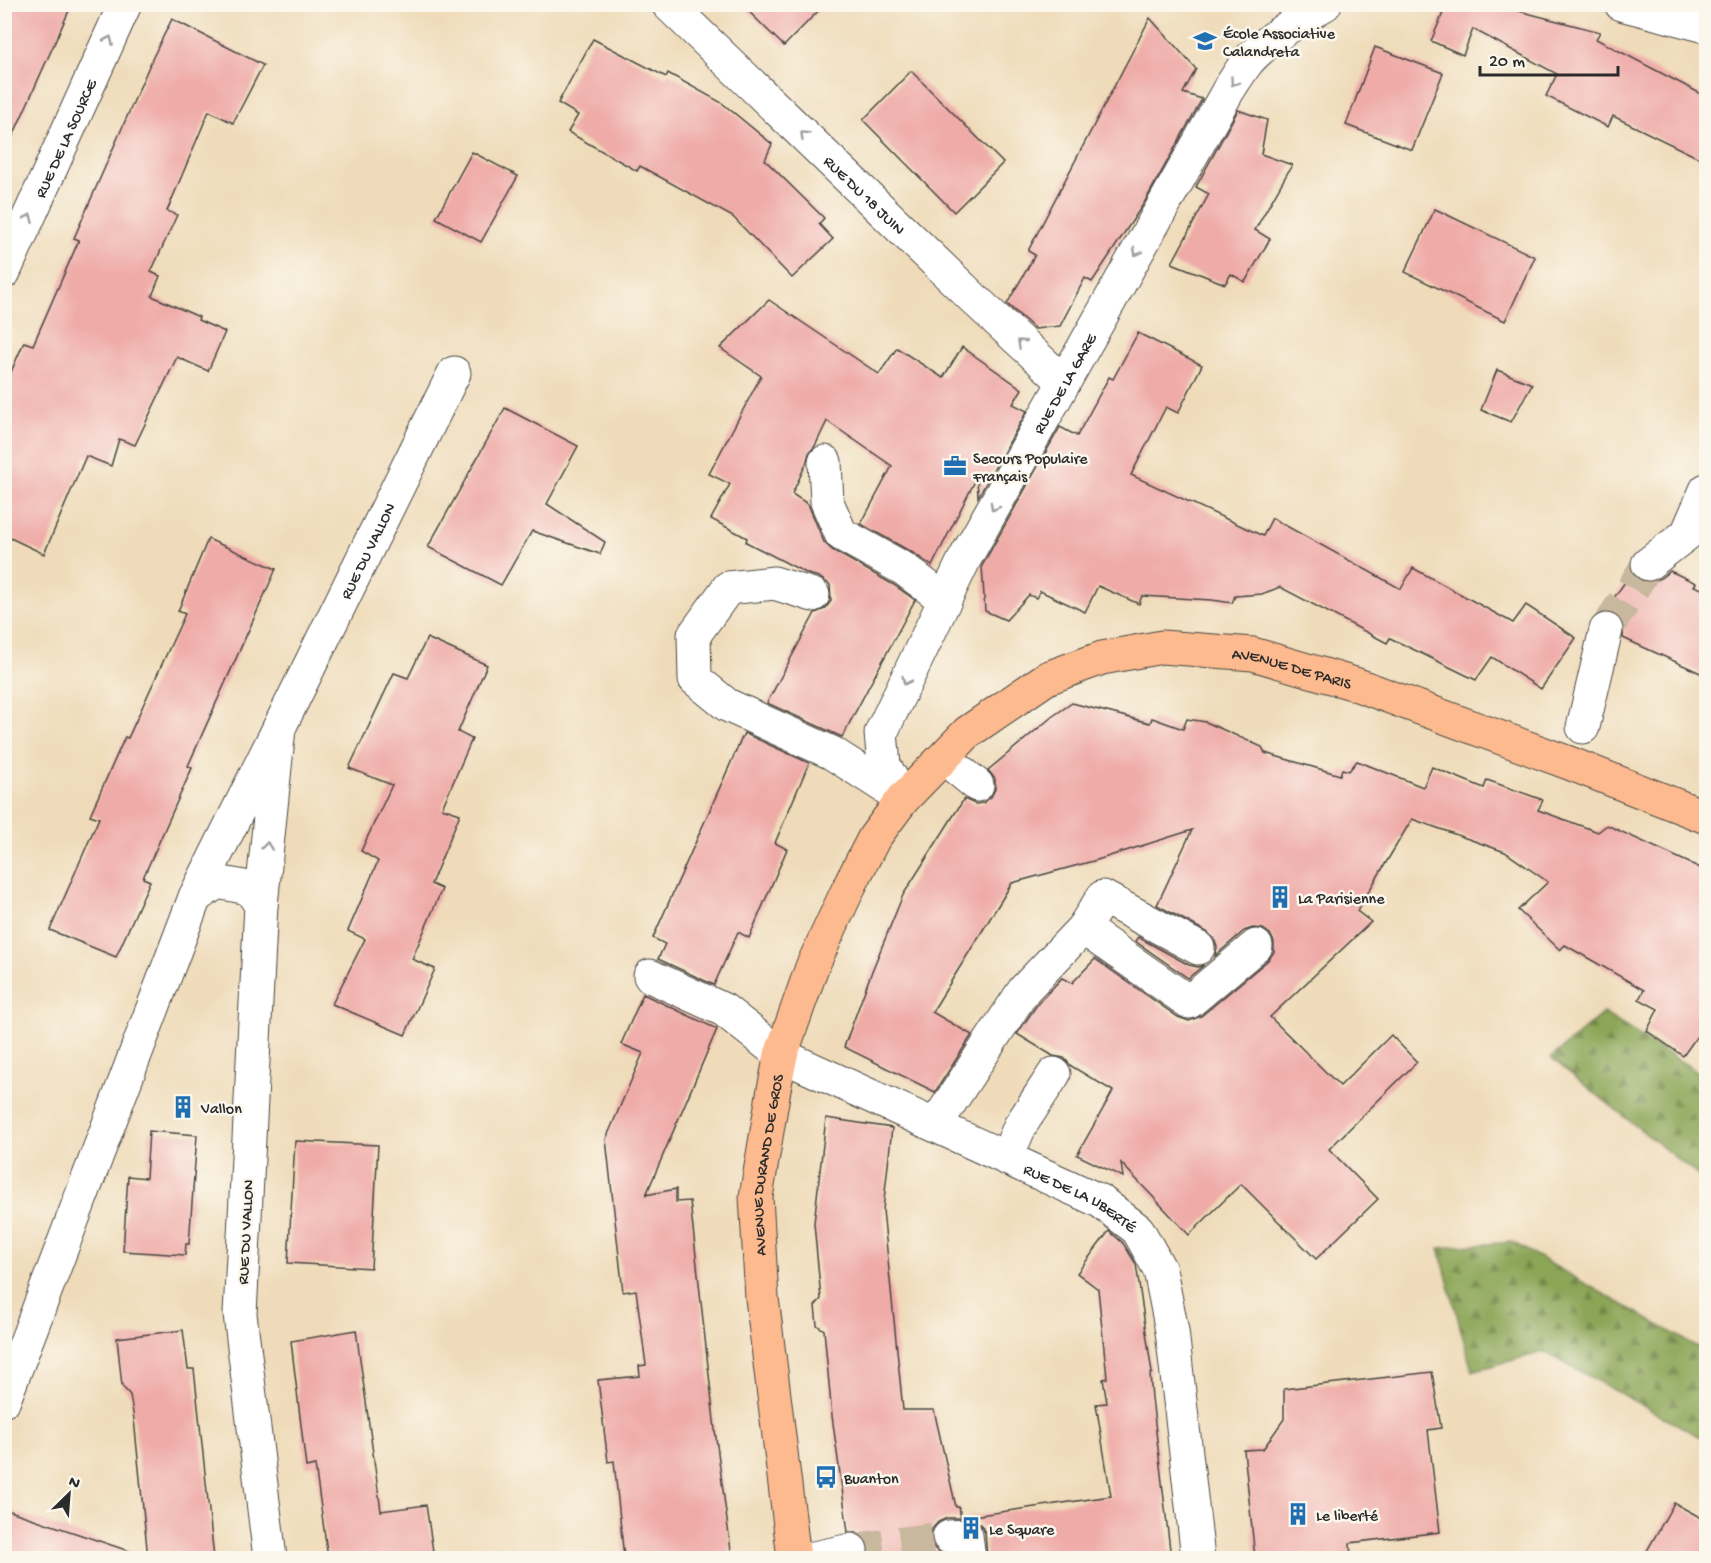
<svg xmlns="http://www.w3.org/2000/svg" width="1711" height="1563" font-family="'Gochi Hand',sans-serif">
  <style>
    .forest { fill: url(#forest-firs); stroke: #5b6841; stroke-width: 1.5 }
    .building { fill: #efaba8 }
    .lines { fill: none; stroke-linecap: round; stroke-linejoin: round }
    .minor-tunnel { stroke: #c8b89d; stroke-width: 33; stroke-dasharray: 33 16; stroke-linecap: butt }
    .minor-casing { stroke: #484540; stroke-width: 35 }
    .major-casing { stroke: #484540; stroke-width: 35 }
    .minor { stroke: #fff; stroke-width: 33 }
    .major { stroke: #fcba8e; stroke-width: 33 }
    .oneway { stroke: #a0a0a0 }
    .labels { text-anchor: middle; stroke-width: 5; stroke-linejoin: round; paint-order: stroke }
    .poi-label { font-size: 16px; fill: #2b2b2b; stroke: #fbf7ec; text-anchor: start }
    .street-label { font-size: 16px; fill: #2b2b2b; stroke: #fbf7ec }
  </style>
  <defs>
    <pattern id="forest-firs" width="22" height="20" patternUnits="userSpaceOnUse" patternTransform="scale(1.5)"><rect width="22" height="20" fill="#8ba657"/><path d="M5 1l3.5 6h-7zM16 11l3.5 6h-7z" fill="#728748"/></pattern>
  </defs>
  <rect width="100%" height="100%" fill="#fbf7ec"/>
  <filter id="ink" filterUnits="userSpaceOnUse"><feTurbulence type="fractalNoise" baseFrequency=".0167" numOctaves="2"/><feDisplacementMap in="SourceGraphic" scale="12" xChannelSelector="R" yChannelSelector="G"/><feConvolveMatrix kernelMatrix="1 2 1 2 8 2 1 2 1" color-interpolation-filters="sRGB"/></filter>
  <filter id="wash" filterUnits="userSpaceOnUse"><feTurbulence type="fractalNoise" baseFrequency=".008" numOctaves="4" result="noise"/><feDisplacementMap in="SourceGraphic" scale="24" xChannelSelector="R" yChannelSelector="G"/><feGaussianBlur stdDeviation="1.35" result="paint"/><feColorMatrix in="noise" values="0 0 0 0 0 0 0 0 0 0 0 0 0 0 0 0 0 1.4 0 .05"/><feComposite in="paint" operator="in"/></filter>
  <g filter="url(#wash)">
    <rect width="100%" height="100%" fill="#efdbb9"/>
    <g class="forest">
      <polygon points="1603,1013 1706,1077 1706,1182 1551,1058"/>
      <polygon points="1512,1242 1706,1352 1706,1440 1544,1352 1472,1371 1439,1248"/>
    </g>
    <g id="blocks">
      <g class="building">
        <polygon points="4,4 72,4 4,156"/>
        <polygon points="741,4 825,4 784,46"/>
        <polygon points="1428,4 1492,4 1600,32 1596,39 1707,97 1707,162 1613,116 1608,127 1546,96 1557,74 1473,29 1463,55 1431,41 1443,13"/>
        <polygon points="1150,18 1196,69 1183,93 1202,99 1144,203 1092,282 1085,278 1060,326 1035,329 1007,304 1035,255 1028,251"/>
        <polygon points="172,19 263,65 233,123 209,111 167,211 177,215 151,272 160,276 152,296 199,317 198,320 225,332 208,371 177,357 135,445 119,439 111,466 86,456 44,554 4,535 4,388 24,342 33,345 79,240 74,238 153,57"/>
        <polygon points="593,39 666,77 668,73 722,103 772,144 765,160 824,218 819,224 833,239 792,278 733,217 640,166 637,171 568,132 578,115 558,103"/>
        <polygon points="1375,47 1443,73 1412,150 1346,125"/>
        <polygon points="911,71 1003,163 954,212 863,120"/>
        <polygon points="1238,110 1267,120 1261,154 1292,165 1255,230 1270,239 1245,282 1231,274 1225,284 1172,263 1209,194 1196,187"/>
        <polygon points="472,152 518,176 481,242 436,218"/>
        <polygon points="1435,209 1535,257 1505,321 1405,272"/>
        <polygon points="769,300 879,374 897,348 943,378 962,347 1022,389 1013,404 1027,411 978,497 977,477 932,566 913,553 861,524 892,466 827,421 815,446 809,453 806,464 792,494 808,504 824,542 832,550 894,585 915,600 842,737 767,703 815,613 825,609 831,601 830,585 819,577 808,574 746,542 747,538 711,519 730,484 709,474 761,376 720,348"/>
        <polygon points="1138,333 1202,365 1178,413 1166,407 1131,475 1263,536 1272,518 1401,589 1413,568 1513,623 1526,605 1576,638 1541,689 1492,657 1476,680 1390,638 1387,643 1280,587 1262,594 1235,596 1232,603 1212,600 1142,596 1139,604 1098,586 1085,612 1040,591 1036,598 1029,595 1006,620 985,611 982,566 1060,427 1077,436 1109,377 1113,379"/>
        <polygon points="1497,370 1532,384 1511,422 1481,410"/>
        <polygon points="505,408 578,446 547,504 605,542 600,554 532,531 501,585 428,547"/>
        <polygon points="208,539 276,569 188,766 192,768 143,878 150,881 116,957 50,930 99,818 90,815 125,737 128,738 185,614 178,611"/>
        <polygon points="1670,571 1696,583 1694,586 1707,591 1707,676 1623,638 1624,625 1619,617 1611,612 1604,612 1632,572 1640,581 1650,583 1659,579"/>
        <polygon points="427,638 487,665 458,732 472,739 442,808 460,814 431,884 442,889 412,959 435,969 405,1035 332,1004 365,939 348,931 378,861 361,851 392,785 349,768 394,673 408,678"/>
        <polygon points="1072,703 1150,723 1152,718 1183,729 1187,719 1206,722 1262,747 1265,753 1340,775 1342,769 1349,771 1357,761 1423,787 1432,767 1484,788 1487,780 1543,800 1538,810 1598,832 1607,825 1707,871 1707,1022 1683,1056 1647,1031 1658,1009 1639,999 1644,990 1565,945 1560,950 1518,910 1548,882 1505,852 1412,819 1357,911 1371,922 1270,1017 1340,1086 1391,1035 1417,1062 1329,1149 1378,1199 1316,1259 1241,1184 1189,1235 1121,1163 1123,1177 1077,1155 1113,1091 1071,1066 1064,1058 1053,1056 1017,1034 1039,1002 1062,978 1072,983 1095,959 1178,1017 1189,1021 1201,1016 1268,960 1274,952 1274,942 1270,934 1263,929 1253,928 1244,931 1215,956 1217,947 1214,939 1207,932 1157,905 1192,830 1097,860 1012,883 932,1012 972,1035 935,1092 844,1047 872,971 903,895 964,799 975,804 983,803 991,797 995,789 995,779 988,770 1053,716"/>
        <polygon points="744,733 809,763 775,843 787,849 749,938 738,932 714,985 658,959 665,944 653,938"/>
        <polygon points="1138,937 1189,965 1198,967 1204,965 1188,978 1135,941"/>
        <polygon points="643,994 717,1029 646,1195 676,1189 676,1202 690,1201 715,1430 732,1558 624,1558 614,1461 608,1462 598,1380 640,1376 639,1366 646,1365 636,1290 623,1292 606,1139 643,1053 621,1044"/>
        <polygon points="826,1118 892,1128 883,1210 903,1410 934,1410 956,1507 959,1507 961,1518 947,1518 938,1522 932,1529 930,1539 934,1548 941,1554 950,1556 950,1558 867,1558 869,1547 865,1538 857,1532 848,1532 832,1416 824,1330 817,1325 815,1306 821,1299 814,1223"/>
        <polygon points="149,1131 197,1135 189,1244 186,1244 185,1255 123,1251 128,1176 146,1178"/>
        <polygon points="295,1141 378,1145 371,1268 288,1263"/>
        <polygon points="1109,1231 1123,1243 1136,1264 1152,1373 1150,1374 1152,1398 1171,1558 987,1558 985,1533 981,1525 974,1519 966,1517 1111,1496 1096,1404 1107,1403 1103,1379 1107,1378 1098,1289 1077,1273"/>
        <polygon points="183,1330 188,1369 194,1369 214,1558 148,1558 134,1419 130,1395 122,1386 117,1338"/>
        <polygon points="356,1330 381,1511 426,1505 434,1558 328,1558 315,1465 306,1467 291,1341"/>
        <polygon points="1432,1372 1441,1428 1428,1430 1440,1532 1350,1543 1351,1558 1255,1558 1244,1450 1263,1449 1284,1419 1284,1389"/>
        <polygon points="1674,1503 1707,1521 1707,1558 1643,1558"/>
        <polygon points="4,1509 132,1552 131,1558 4,1558"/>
      </g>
    </g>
  </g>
  <g filter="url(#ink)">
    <use href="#blocks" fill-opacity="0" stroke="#484540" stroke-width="1.5"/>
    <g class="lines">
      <g class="minor-tunnel">
        <polyline points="1606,630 1648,564"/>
        <polyline points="851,1550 949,1537"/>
      </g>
      <g class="minor-casing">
        <g id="minor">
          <path id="s1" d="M668 4 973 298 1064 382"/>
          <polyline points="1621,4 1706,26"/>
          <path id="s2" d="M4 272 125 4"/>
          <polyline points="825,462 827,502 841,534 904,569 945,600"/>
          <polyline points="1648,564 1687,534 1706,490"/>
          <polyline points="813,595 774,583 728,588 694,635 695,679 727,705 832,753 899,796"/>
          <polyline points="1583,727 1606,630"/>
          <path id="s3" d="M279 728 454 373"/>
          <polyline points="944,758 977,785"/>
          <path id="s4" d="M903 799 884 765 881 733 964 560 1229 89C1235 80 1241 70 1248 61 1267 40 1300 18 1325 4"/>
          <polyline points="195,897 279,728 261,905"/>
          <polyline points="1083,928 1103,897 1198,948"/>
          <path id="s5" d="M650 976 724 1010 781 1055 1100 1201 1138 1230 1160 1270 1172 1331 1198 1558"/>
          <polyline points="936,1124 1024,990 1083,928 1189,1002 1256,946"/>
          <polyline points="1007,1157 1020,1126 1054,1074"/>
          <polyline points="4,1400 195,897 217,882 249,888 261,905 240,1314 270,1558"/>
          <polyline points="949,1537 966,1536 969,1558"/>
          <polyline points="814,1558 851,1550"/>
        </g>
      </g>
      <g class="major-casing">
        <g id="major">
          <path id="s6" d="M794 1558 762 1298 756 1197 774 1089 781 1055 812 967 851 883 874 838 903 799 968 732 1047 678 1102 658 1162 647 1253 654 1355 684 1569 763 1706 817"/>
        </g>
      </g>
      <use href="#minor" class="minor"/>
      <use href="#major" class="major"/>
    </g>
    <defs><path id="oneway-chevron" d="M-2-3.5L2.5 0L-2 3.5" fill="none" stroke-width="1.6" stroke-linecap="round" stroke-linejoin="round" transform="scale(1.5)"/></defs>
    <g class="oneway">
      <use href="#oneway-chevron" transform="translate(109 40) rotate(-66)"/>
      <use href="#oneway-chevron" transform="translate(1234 82) rotate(125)"/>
      <use href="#oneway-chevron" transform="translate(804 135) rotate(-136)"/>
      <use href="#oneway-chevron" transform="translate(29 218) rotate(-66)"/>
      <use href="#oneway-chevron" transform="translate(1137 252) rotate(119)"/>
      <use href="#oneway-chevron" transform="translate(1021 343) rotate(-137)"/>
      <use href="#oneway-chevron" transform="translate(994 507) rotate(119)"/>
      <use href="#oneway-chevron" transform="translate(906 681) rotate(116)"/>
      <use href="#oneway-chevron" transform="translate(267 846) rotate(-84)"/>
    </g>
  </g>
  <defs>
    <g id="school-bare" transform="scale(1.8)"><path d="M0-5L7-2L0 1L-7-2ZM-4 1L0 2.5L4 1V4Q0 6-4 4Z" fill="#1f6fb2" stroke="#fbf7ec" stroke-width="2.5" paint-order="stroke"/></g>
    <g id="office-bare" transform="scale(1.8)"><path d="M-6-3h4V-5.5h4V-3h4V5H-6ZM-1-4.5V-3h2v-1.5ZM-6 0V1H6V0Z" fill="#1f6fb2" stroke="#fbf7ec" stroke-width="2.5" paint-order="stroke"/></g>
    <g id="building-bare" transform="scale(1.8)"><path d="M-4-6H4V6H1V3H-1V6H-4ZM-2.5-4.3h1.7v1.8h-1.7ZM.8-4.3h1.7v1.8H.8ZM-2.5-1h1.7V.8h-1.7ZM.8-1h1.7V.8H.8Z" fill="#1f6fb2" stroke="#fbf7ec" stroke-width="2.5" paint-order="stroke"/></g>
    <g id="bus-bare" transform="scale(1.8)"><path d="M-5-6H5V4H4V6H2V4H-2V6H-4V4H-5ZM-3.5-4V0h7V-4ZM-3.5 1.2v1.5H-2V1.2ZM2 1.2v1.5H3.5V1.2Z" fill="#1f6fb2" stroke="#fbf7ec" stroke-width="2.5" paint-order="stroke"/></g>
  </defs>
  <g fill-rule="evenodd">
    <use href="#school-bare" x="1205" y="41"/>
    <use href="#office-bare" x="955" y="466"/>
    <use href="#building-bare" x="1280" y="897"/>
    <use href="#building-bare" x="183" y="1107"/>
    <use href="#bus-bare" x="826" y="1477"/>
    <use href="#building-bare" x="1298" y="1514"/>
    <use href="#building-bare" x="971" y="1528"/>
  </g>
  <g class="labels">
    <g class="poi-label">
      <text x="1223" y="38">École Associative<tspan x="1223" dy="18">Calandreta</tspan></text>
      <text x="973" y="463">Secours Populaire<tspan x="973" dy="18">Français</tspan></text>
      <text x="1298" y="903">La Parisienne</text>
      <text x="201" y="1113">Vallon</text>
      <text x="844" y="1483">Buanton</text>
      <text x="1316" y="1520">Le liberté</text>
      <text x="989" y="1534">Le Square</text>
    </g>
    <g class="street-label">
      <text dy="6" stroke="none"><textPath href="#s2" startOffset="147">RUE DE LA SOURCE</textPath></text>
      <text dy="6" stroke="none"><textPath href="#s1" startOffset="274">RUE DU 18 JUIN</textPath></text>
      <text dy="6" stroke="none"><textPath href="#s4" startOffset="466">RUE DE LA GARE</textPath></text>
      <text dy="6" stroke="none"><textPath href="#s3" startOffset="198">RUE DU VALLON</textPath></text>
      <text dy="6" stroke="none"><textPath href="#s6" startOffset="1233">AVENUE DE PARIS</textPath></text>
      <text dy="6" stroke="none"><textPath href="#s6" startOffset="396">AVENUE DURAND DE GROS</textPath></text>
      <text dy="6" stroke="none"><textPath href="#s5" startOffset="486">RUE DE LA LIBERTÉ</textPath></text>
      <text transform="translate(244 1232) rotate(-87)" y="6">RUE DU VALLON</text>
    </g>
  </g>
  <rect width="1711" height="1563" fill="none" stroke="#fbf7ec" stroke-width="24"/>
  <g transform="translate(69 1494) rotate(25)" stroke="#fbf7ec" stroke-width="4.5" paint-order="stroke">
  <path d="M0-4.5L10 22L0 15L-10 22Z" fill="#2b2b2b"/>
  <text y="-9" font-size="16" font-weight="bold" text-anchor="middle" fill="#2b2b2b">N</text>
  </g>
  <path d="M1480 66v9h138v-9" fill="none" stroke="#2b2b2b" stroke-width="3"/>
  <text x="1489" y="66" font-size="18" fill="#2b2b2b" stroke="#fbf7ec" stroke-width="4.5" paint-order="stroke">20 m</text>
</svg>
